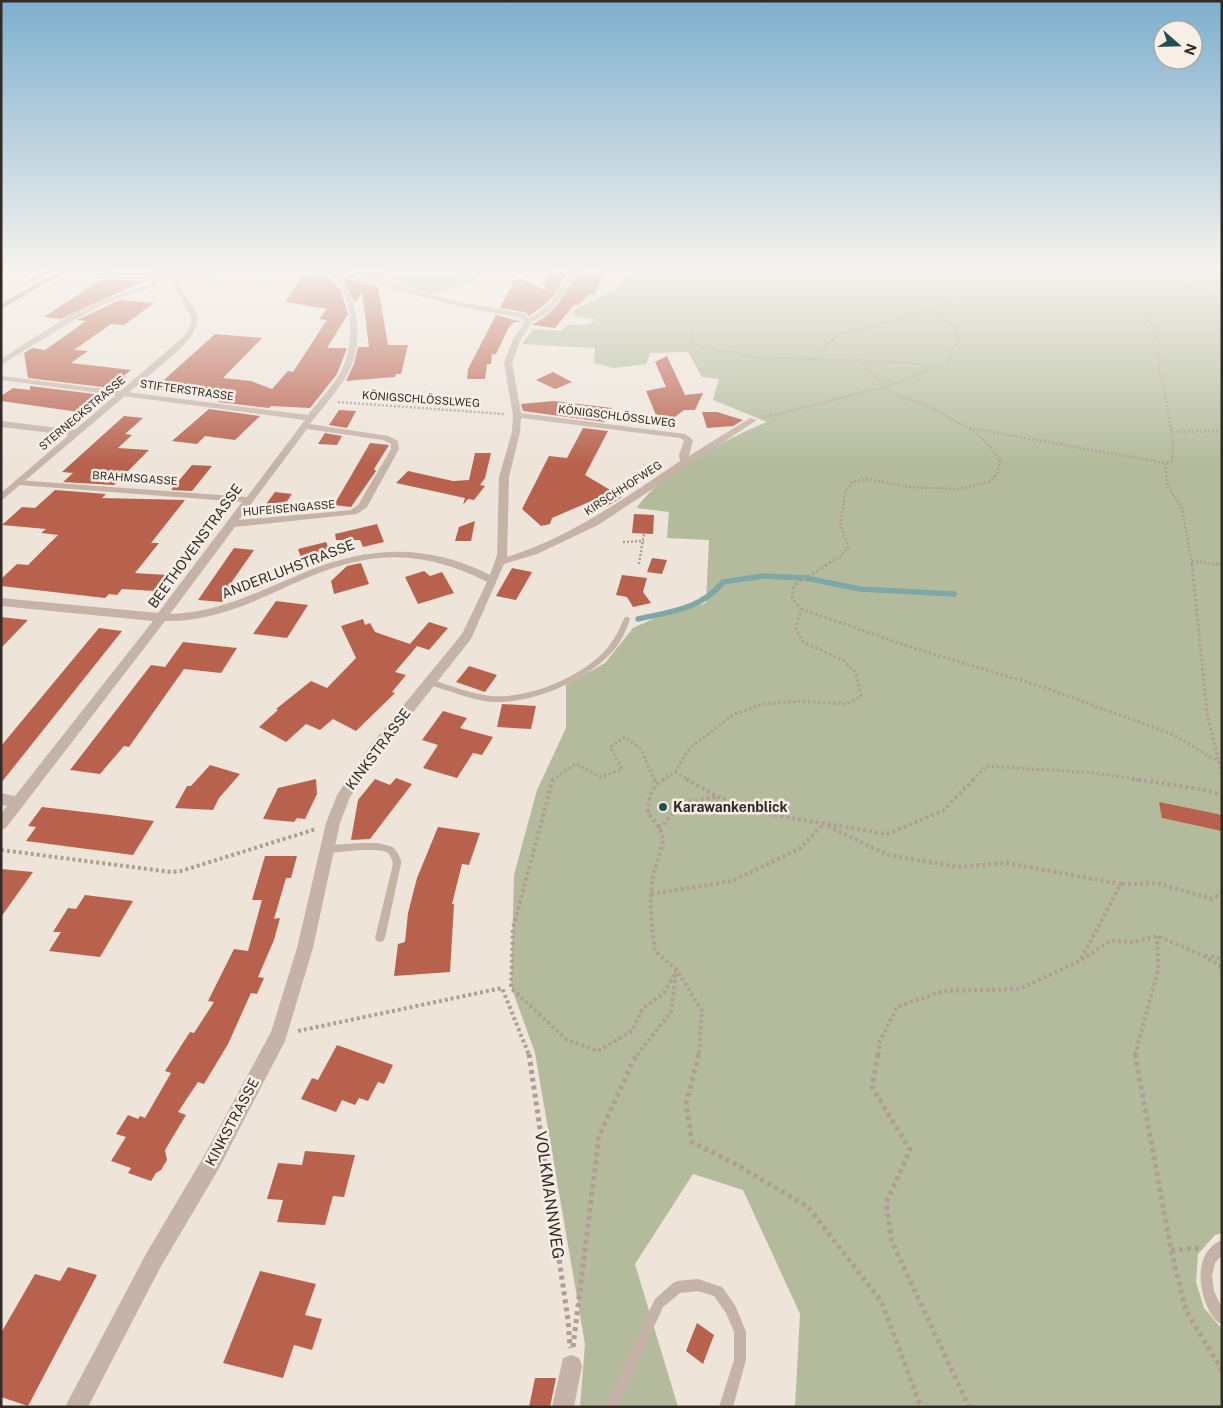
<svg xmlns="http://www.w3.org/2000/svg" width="1223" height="1408" font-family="'Public Sans',sans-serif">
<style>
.green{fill:#b3bb9c}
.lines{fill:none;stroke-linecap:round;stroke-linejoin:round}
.stream{stroke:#7da8a7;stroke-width:5.5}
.building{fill:#b8624e}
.path-far4{stroke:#b09e92;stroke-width:2;stroke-dasharray:1 1;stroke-linecap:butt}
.path-far3{stroke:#b09e92;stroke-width:2.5;stroke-dasharray:2 2;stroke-linecap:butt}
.path-far2{stroke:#b09e92;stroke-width:3;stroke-dasharray:2.5 2.5;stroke-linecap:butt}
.path-far1{stroke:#b09e92;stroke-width:4;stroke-dasharray:3 3;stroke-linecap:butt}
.path{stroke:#b09e92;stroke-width:5;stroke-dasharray:4 4;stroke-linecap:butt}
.service{fill:#c5b3a8;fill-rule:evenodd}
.minor{fill:#c5b3a8;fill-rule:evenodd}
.tertiary{fill:#c5b3a8;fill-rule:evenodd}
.secondary{fill:#98837a;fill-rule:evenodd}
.poi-dot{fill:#224f4f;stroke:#f7eee6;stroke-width:2}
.labels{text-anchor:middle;stroke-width:5;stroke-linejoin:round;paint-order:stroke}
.far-street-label{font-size:11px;fill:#322a27;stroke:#f7eee6}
.street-label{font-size:14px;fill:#322a27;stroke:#f7eee6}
.poi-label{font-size:14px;font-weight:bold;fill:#322a27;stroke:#f7eee6;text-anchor:start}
.near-street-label{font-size:16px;fill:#322a27;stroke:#f7eee6}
</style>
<rect width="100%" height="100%" fill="#eee4da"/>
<path class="green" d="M467 268H503L480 276 475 281 431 294 384 281 405 275 443 277Z
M630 268H1222V1233L1215 1235 1198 1254 1196 1282 1204 1308 1222 1329V1407H795L800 1314 743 1190 693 1174 635 1264 678 1407H580L585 1344 535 1053 511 986 514 875 537 790 566 728V685L605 663 633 628 655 618 706 603 709 540 667 538 669 512 637 508C655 477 732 435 767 422L713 400 719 379 702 377 688 352 650 353 646 364 614 368 594 363 595 348 522 344 533 329 561 331 567 325 591 324 594 319 575 316 573 311 619 287Z"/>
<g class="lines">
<path class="stream" d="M806 578 860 589 954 594
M638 619C669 612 702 609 723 582L763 576 804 578"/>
</g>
<path class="building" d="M120 268H125L160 269 151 276 109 274Z
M336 268H394L378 279Z
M548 268H571L554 295 542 307 529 316 525 312 500 308 514 281 520 278 545 290V277Z
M581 268H605L595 295 589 294 579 305 575 304 555 328 532 325 548 315 560 301Z
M327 274 341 291 348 314 327 348H347L337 374 310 408 271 406 269 408 218 402 224 397 154 389 215 334 262 338 223 378 251 381 272 389 288 371 293 372 327 320 319 319 327 309 285 302 303 275Z
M342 277 378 287 388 345H408L401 374H396L395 377 346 381 354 364 358 347H369L362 291 355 303Z
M101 280 144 281 60 319 44 317Z
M120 300 154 303 124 325 111 324 74 350 88 351 71 363 131 370 123 376 126 377 111 388 28 378 24 353 32 348 45 350 86 321 77 320Z
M496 315 522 322H514L508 329 496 354H492L491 364H487L485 379H467L468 369Z
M667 356 685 395 703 393 695 410H684L667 423 658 420 646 391 666 387 655 362Z
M553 372 572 382 555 389 536 380Z
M30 386 102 395 79 412 1 401V396L13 388 30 390Z
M553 401 612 408 604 422 523 411 521 404Z
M209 409 260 416 235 440 205 436 197 444 172 441Z
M339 410 356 411 347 428 329 425Z
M702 412H717L743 420 733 426 707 428Z
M124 416 143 418 125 434 132 435 118 448 149 450 114 485 63 482 73 473 62 472Z
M583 428 608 431 585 475 622 497 607 506 596 499 552 518 550 524 541 526 522 509 549 456 567 458Z
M325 433 342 436 337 445 318 444Z
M370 443 389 445 374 469 376 471 351 507 334 505Z
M475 453H491L485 478 480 485 485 486 474 500 468 499 463 505 465 498 396 483 408 471 453 481 469 480Z
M192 465 212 466 192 491 171 490Z
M55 490 106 494 102 498 185 500 151 543H159L135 573 167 575 155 591 122 589 117 595 109 594 105 598 1 586V579L17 564 28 565 58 535 41 533 46 529 2 525 22 507 35 508Z
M275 492 292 494 281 510 263 508Z
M634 514 654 515 653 534 632 533Z
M475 521 471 541H455L459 527Z
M377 524 384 542 363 547 360 540H336L335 534Z
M326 542 332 556 303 564 298 549Z
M234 548 254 550 231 583 234 584 222 602 198 600Z
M652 558 667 560 662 574 647 572Z
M361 563 369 584 334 594 331 581 347 566Z
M512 568 532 572 516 600 496 596Z
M424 571 430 576 442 572 454 593 418 604 405 577Z
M622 575 647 578 643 592 651 603 633 607 627 597 616 595Z
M276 601 308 605 287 638 253 634Z
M1 617 28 620 1 648Z
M363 619 365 625 370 623 375 632 410 644 429 622 448 628 429 650 417 646 395 672 406 675 392 692 395 693 356 731 333 719 320 730 306 724 286 742 259 727 278 710 276 709 311 681 327 688 356 658 341 626Z
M99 628 122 631 1 783V746Z
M183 642 237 648 221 673 184 669 129 747 124 746 100 774 70 770 151 665 165 667Z
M469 666 497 675 485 692 456 682Z
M502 704 536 706 531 729 497 727Z
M443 711 467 718 460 728 493 737 482 755 473 753 457 778 423 768 438 745 422 740Z
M210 765 240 774 219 798 213 810 175 808 187 786H191Z
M396 778 412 784 370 839 351 840 358 800 375 779 390 785Z
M316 779 317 794 305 819 297 818 294 822 263 819 278 788Z
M1159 802 1222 815V831L1162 818Z
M42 807 110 815 154 821 133 855 26 841 36 827 28 826Z
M438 827 480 833 469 865 462 864 452 904H454L450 972 394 976 398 944 405 942 408 913 417 878Z
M265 856H297L291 878H286L274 919 280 918 274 940 258 977 264 978 257 994 251 993 228 1044 204 1084 198 1082 178 1112 186 1115 165 1150 167 1160 161 1170 156 1173 151 1181 128 1173 131 1168 111 1161 126 1137 116 1134 128 1115 138 1119 140 1116 145 1118 171 1073 165 1071 190 1032 194 1033 214 1002 208 1001 234 949 248 951 262 900H252Z
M1 869 33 872 1 917Z
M85 895 133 901 100 957 49 951 61 932H53L68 908 76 909Z
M337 1045 393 1065 384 1084 378 1082 368 1101 359 1098 355 1105 342 1100 336 1112 301 1099 312 1078 318 1080Z
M305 1151 355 1155 344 1197 333 1196 325 1225 277 1222 283 1200 267 1199 278 1163 302 1165Z
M68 1267 97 1275 28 1406 1 1397V1333L35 1274 60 1281Z
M260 1271 316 1284 305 1315 322 1319 312 1350 294 1345 283 1378 223 1363Z
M697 1323 714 1335 703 1364 686 1351Z
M535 1378H556L550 1407H529Z"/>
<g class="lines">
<path class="path-far4" d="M668 268 667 270 685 286C684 305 694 329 691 344L754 357 902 362 927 366V370L923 373 884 387 840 398
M762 268H770
M1130 268 1143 277 1149 290 1146 307 1149 320 1158 336 1152 345 1160 358 1159 371 1166 398
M1135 269 1222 298
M685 286 709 272 736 268
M818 359 828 343 840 334 926 312 964 297 970 281 962 268
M861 361 884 387 904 398
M927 366 948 365 952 349 959 342C956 324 945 318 929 311"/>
<path class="path-far3" d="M900 397 928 406 969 428 1165 463
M1166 397 1173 444 1172 461 1165 463 1168 487 1182 508 1192 565
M338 402 504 414
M763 418 845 397
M1172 432 1222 431
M623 542 644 541
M1192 561 1222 565
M639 564 644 533
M826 565 841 556 848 547 840 524 845 493 852 482 867 479 909 487 959 489 989 482 997 474 1000 461 990 446 969 428"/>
<path class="path-far2" d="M1192 564 1207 713 1222 775
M1216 564 1222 565
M801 609 907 646 1046 688 1174 735 1219 762
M675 772 689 780
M552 780 576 764 601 777 622 769 610 747 625 737 641 749 654 780
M662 780 675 772 689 749 734 714 762 704 797 701 847 704 861 696 856 673 843 660 803 642 796 629 801 609 792 598 794 585 828 564
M973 780 986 766 1095 773 1141 780"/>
<path class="path-far1" d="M553 779 513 928 511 988 567 1040 598 1051 632 1031 643 1008 664 993 676 971
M654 779 656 784
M664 779C651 787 648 798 648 813 654 820 662 830 663 840 664 844 653 872 652 881 649 904 652 928 655 951L677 970 702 1011 699 1055
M686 779 718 797 772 815 887 834 943 811 974 779
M1132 779 1201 789 1222 795
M828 826 888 855 958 867 1006 863 1121 884 1081 959
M658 827 662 826 681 803 718 797
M1 850 171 872 181 871 316 829
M1122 884 1157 883 1212 899 1222 893
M651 894 732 881 801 848 823 824
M1205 955 1222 959
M298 1031 502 988 529 1055
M637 1055 671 1012 676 973
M878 1055 880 1041 897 1007 943 991 1019 989 1080 961 1110 941 1134 942 1157 936 1202 955 1222 967
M1135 1055 1158 970 1157 936"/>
<path class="path" d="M529 1054 568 1320 570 1348
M699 1054 686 1104 692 1142 732 1162 808 1207 881 1301 921 1407
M878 1054 872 1087 910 1150 886 1203 892 1242 969 1407
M1135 1054 1171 1250 1186 1311 1222 1370
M1171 1250 1199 1248
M573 1347 599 1136 633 1061 638 1054"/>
<path class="service" d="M60 271 100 276 158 278 160 279 158 280 100 278 61 273Z
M625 617H629L630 619C626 631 621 643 612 652 586 681 532 704 493 702 470 700 448 690 426 684L425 682 429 679C450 685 470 694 492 696 529 699 585 676 608 647 617 636 619 629 625 617Z
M361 843H378L393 847 397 852 401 860V864L385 938 383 941 380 942 377 941 375 938 393 864C392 860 391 856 388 853 379 847 341 852 329 853L326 852 325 849 326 846 329 845Z
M1222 1240V1255L1215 1263 1212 1276 1214 1291 1222 1308V1324C1214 1321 1210 1313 1207 1306 1198 1285 1195 1251 1222 1240Z
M698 1279 722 1287 735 1305 746 1332V1360L733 1407H719L734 1360V1332L726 1313 714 1296 698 1291 680 1293 663 1307 618 1407H604L655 1299 673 1283 677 1281Z"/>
<path class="minor" d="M26 268H42L50 270 47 272Z
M301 268H330L458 302 525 314 529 318C551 308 562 287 573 268H579L559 300 547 314 532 322 521 339 512 363 521 413 685 434 693 440 689 456 750 418 757 420 598 525 537 554 504 564 471 639 380 754 350 797 340 823 313 948 285 1041 218 1170 160 1268 88 1407H65L146 1254 204 1156 271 1032 297 948 326 823 337 795 370 746 462 634 487 582C449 562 407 552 365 560 294 572 243 622 165 621L6 828 1 830V813L7 806 1 805V793L15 796 153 621 1 606V598L158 613 242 502 19 485 14 482 16 480 247 497 305 420 1 380V376L308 415C318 402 330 389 339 375 353 353 354 313 343 290 339 283 333 277 328 272L175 277 160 280 155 286 106 303 74 320 1 365V359L68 316 102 301 151 284 156 278 175 273ZM337 274 457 306 520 318 525 322 513 339 504 363 513 415 512 432 499 477 497 555 490 575C426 543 368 546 303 573 260 591 218 613 170 614L235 527 357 514 367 507 399 449 398 441 388 436 310 424C322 408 337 392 347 375 364 345 360 299 337 274ZM521 418 680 438 684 441 679 455 680 461C625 498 571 537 507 557L509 477 520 432ZM307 429 383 440 391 444V449L358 505 351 510 342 511 239 520Z
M1 421 76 430 80 433 76 436 1 427Z
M571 1355 579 1358 582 1366 574 1407H552L563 1358Z"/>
<path class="tertiary" d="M173 268H179C177 311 222 307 179 350L1 501V493L173 346C182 338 192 331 191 317L174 285Z"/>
<path class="secondary" d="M46 268H53L33 281H29V279Z
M65 268H72L1 309V304Z"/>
</g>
<linearGradient id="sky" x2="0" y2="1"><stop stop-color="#7dafce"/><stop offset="0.58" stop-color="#f7f3ee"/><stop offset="1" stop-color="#f7f3ee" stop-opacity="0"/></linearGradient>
<rect width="1223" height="465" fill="url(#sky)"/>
<circle class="poi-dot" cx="663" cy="807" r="5"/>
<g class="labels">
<g class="far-street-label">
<text transform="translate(187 390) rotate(8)" y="4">STIFTERSTRASSE</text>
<text transform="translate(421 399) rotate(4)" y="4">KÖNIGSCHLÖSSLWEG</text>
<text transform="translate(82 413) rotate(-40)" y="4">STERNECKSTRASSE</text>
<text transform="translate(617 416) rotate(7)" y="4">KÖNIGSCHLÖSSLWEG</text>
<text transform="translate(135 478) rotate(4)" y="4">BRAHMSGASSE</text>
<text transform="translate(623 488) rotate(-33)" y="4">KIRSCHHOFWEG</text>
<text transform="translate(289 508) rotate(-5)" y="4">HUFEISENGASSE</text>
</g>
<g class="street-label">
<text transform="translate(195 546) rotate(-54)" y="5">BEETHOVENSTRASSE</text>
<text transform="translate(288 569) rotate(-21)" y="5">ANDERLUHSTRASSE</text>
<text transform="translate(378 749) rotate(-53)" y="5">KINKSTRASSE</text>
<text transform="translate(232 1122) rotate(-62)" y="5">KINKSTRASSE</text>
</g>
<g class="poi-label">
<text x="673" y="812">Karawankenblick</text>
</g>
<g class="near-street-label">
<text transform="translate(550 1195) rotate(82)" y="6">VOLKMANNWEG</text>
</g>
</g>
<rect width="1223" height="1408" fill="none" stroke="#322a27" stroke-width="5"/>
<g transform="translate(1178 45) rotate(110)"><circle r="24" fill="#f7eee6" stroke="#a8a09a"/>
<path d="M0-4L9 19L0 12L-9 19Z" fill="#224f4f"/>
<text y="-8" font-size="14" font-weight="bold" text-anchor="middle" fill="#322a27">N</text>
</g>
</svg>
